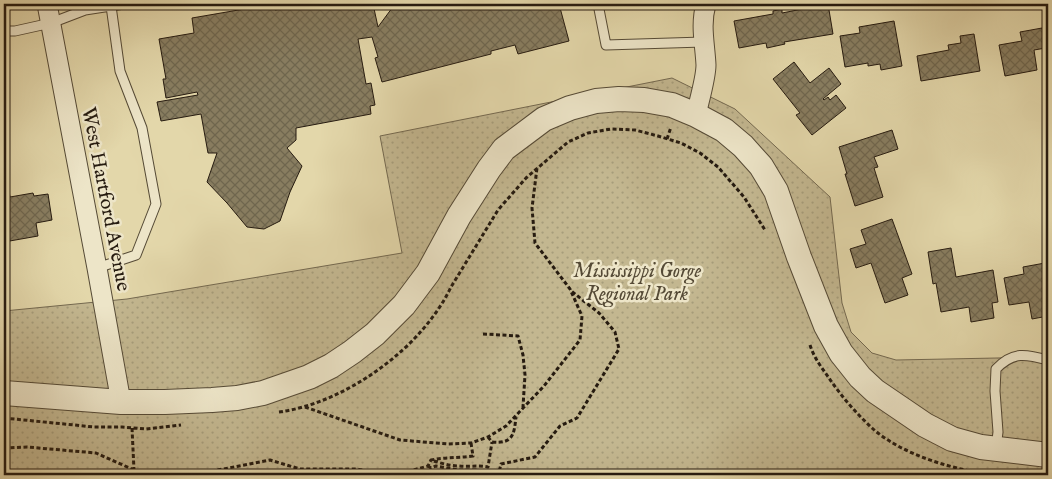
<svg xmlns="http://www.w3.org/2000/svg" width="1052" height="479" font-family="'IM FELL English',serif">
<style>
.park{fill:url(#park-dots);stroke:#746950}
.building{fill:url(#building-cross-hatch);stroke:#261b10}
.lines{fill:none;stroke-linecap:round;stroke-linejoin:round}
.service-casing{stroke:#554a36;stroke-width:11}
.minor-casing{stroke:#554a36;stroke-width:21}
.tertiary-casing{stroke:#554a36;stroke-width:26}
.path{stroke:#261b10;stroke-width:3;stroke-dasharray:4 2.5;stroke-linecap:butt}
.service{stroke:#ede5c8;stroke-width:9}
.minor{stroke:#ede5c8;stroke-width:19}
.tertiary{stroke:#ede5c8;stroke-width:24}
.labels{text-anchor:middle;stroke-width:5;stroke-linejoin:round;paint-order:stroke}
.street-label{font-size:20px;fill:#261b10;stroke:#ede5c8}
.park-label{font-size:20px;font-style:italic;fill:#554a36;stroke:#ede5c8}
</style>
<defs>
<pattern id="park-dots" width="8" height="8" patternUnits="userSpaceOnUse" patternTransform="scale(1.25)"><rect width="8" height="8" fill="#c3b790"/><path d="M2 2h.1M6 6h.1" fill="none" stroke="#a79d7b" stroke-width="1.8" stroke-linecap="round"/></pattern>
<pattern id="building-cross-hatch" width="8" height="8" patternUnits="userSpaceOnUse" patternTransform="scale(1.25)"><rect width="8" height="8" fill="#887d60"/><path d="M0 0l8 8M0 8l8-8" fill="none" stroke="#6f664e"/></pattern>
</defs>
<rect width="100%" height="100%" fill="#e3d7aa"/>
<filter id="stains"><feTurbulence type="fractalNoise" baseFrequency=".004" numOctaves="4"/><feColorMatrix values="0 0 0 0 .2 0 0 0 0 .09 0 0 0 0 .02 0 0 0 .5 -.17"/></filter>
<radialGradient id="worn" r=".72"><stop offset=".6" stop-color="#630" stop-opacity="0"/><stop offset="1" stop-color="#630" stop-opacity=".3"/></radialGradient>
<path class="park" d="M672 78 735 109 830 197 842 303 851 332 872 353 896 360 1048 357V475H4V311L127 299 402 253 380 136Z"/>
<path class="building" d="M249 4H273L275 10 311 4H373L378 27 395 4H559L569 41 518 54 515 45 491 51V54L382 82 375 58 378 57 372 37 358 39 366 84 371 83 375 105 370 106 371 114 296 128V140L287 148 302 166 290 192 280 221 264 229 247 227 227 203 207 182 217 153H208L201 114 161 121 157 102 198 95 197 92 166 98 163 79H166L159 39 194 33 192 18 250 8Z
M828 4 833 34 784 42 785 44 767 48 766 43 739 48 734 21 773 14V11L782 9V13Z
M894 21 902 66 881 70 880 64 868 66V63L845 67 840 36 860 33 859 27Z
M1042 28 1046 48 1034 50 1037 70 1005 76 999 45 1022 41 1020 32Z
M974 34 980 71 921 81 917 56 949 50 948 45 961 43 960 36Z
M794 62 810 83 829 68 841 84 823 99 824 100 828 97 830 100 836 95 846 108 812 135 796 115 800 113 773 79Z
M892 130 898 149 874 157 878 167 874 168 883 197 855 206 845 174H847L839 147Z
M7 180 10 197 33 193 34 196 48 194 52 220 36 223 38 236 4 242V181Z
M892 219 912 274 902 278 908 295 885 303 871 263 856 268 850 249 866 244 861 230Z
M951 248 956 277 993 270 998 302 992 303 994 318 971 322 969 307 941 312 936 283 933 284 928 252Z
M1045 263 1048 283V316L1032 319 1029 302 1009 305 1004 278 1024 274 1023 267Z"/>
<g class="lines">
<g class="service-casing">
<path id="service" d="M598 4 606 45 703 42
M4 31H15L51 23 85 10 124 4
M97 268 136 255 156 204 142 128 120 71 111 6
M996 448 998 432 995 391 996 369C1013 351 1026 354 1048 360"/>
</g>
<g class="minor-casing">
<path id="minor" d="M47 4 97 268 121 402
M696 115C699 101 706 78 706 65 705 44 700 25 706 4"/>
</g>
<g class="tertiary-casing">
<path id="tertiary" d="M4 393 121 402H165L212 400 237 398 263 393 309 377 331 366 352 352 375 334 404 305 428 273 459 216 489 169 504 149 544 119 570 108 596 101 619 99 644 100 672 105 696 115 724 130 743 146 761 166 776 191 799 257 826 326 841 353 860 377 875 391 925 425 952 439 981 447 1048 455"/>
</g>
<path class="path" d="M667 139 671 127
M483 334 518 336 523 355 525 375 523 407
M810 345C814 358 822 368 829 378 841 396 856 413 872 428 902 455 952 469 992 475
M305 407 400 440 448 444 471 443 488 437 506 426 544 386 580 340 582 316 570 289 535 243 532 208 537 168
M279 412C346 403 422 348 451 287L498 210 526 178 568 142 588 133 611 129 635 130 658 136 681 143 700 153 718 167 744 197 765 230
M4 418 94 427H122L146 429 181 425
M132 428 134 470
M488 437 492 442C513 444 514 435 516 417
M471 443 473 456C459 458 445 457 431 460 440 463 450 466 459 466 469 467 479 465 488 467L492 442
M4 448 27 447 96 453 134 470 154 475
M428 466 431 468 436 466 458 470H476L481 475
M192 475 270 460 300 469H356L391 475
M395 475 428 466 431 460
M495 475 499 472 501 464 535 457 560 426 577 418 619 349 615 332 599 313 570 290"/>
<use href="#service" class="service"/>
<use href="#minor" class="minor"/>
<use href="#tertiary" class="tertiary"/>
</g>
<g class="labels">
<g class="street-label">
<text transform="translate(107 199) rotate(79)" y="7">West Hartford Avenue</text>
</g>
<g class="park-label">
<text x="637" y="277">Mississippi Gorge<tspan x="637" dy="23">Regional Park</tspan></text>
</g>
</g>
<rect width="1052" height="479" fill="none" stroke="#e3d7aa" stroke-width="20"/>
<rect x="5" y="5" width="1042" height="469" fill="none" stroke="#261b10" stroke-width="2.5"/>
<rect x="10" y="10" width="1032" height="459" fill="none" stroke="#261b10"/>
<rect width="100%" height="100%" filter="url(#stains)"/>
<rect width="100%" height="100%" fill="url(#worn)"/>
</svg>
